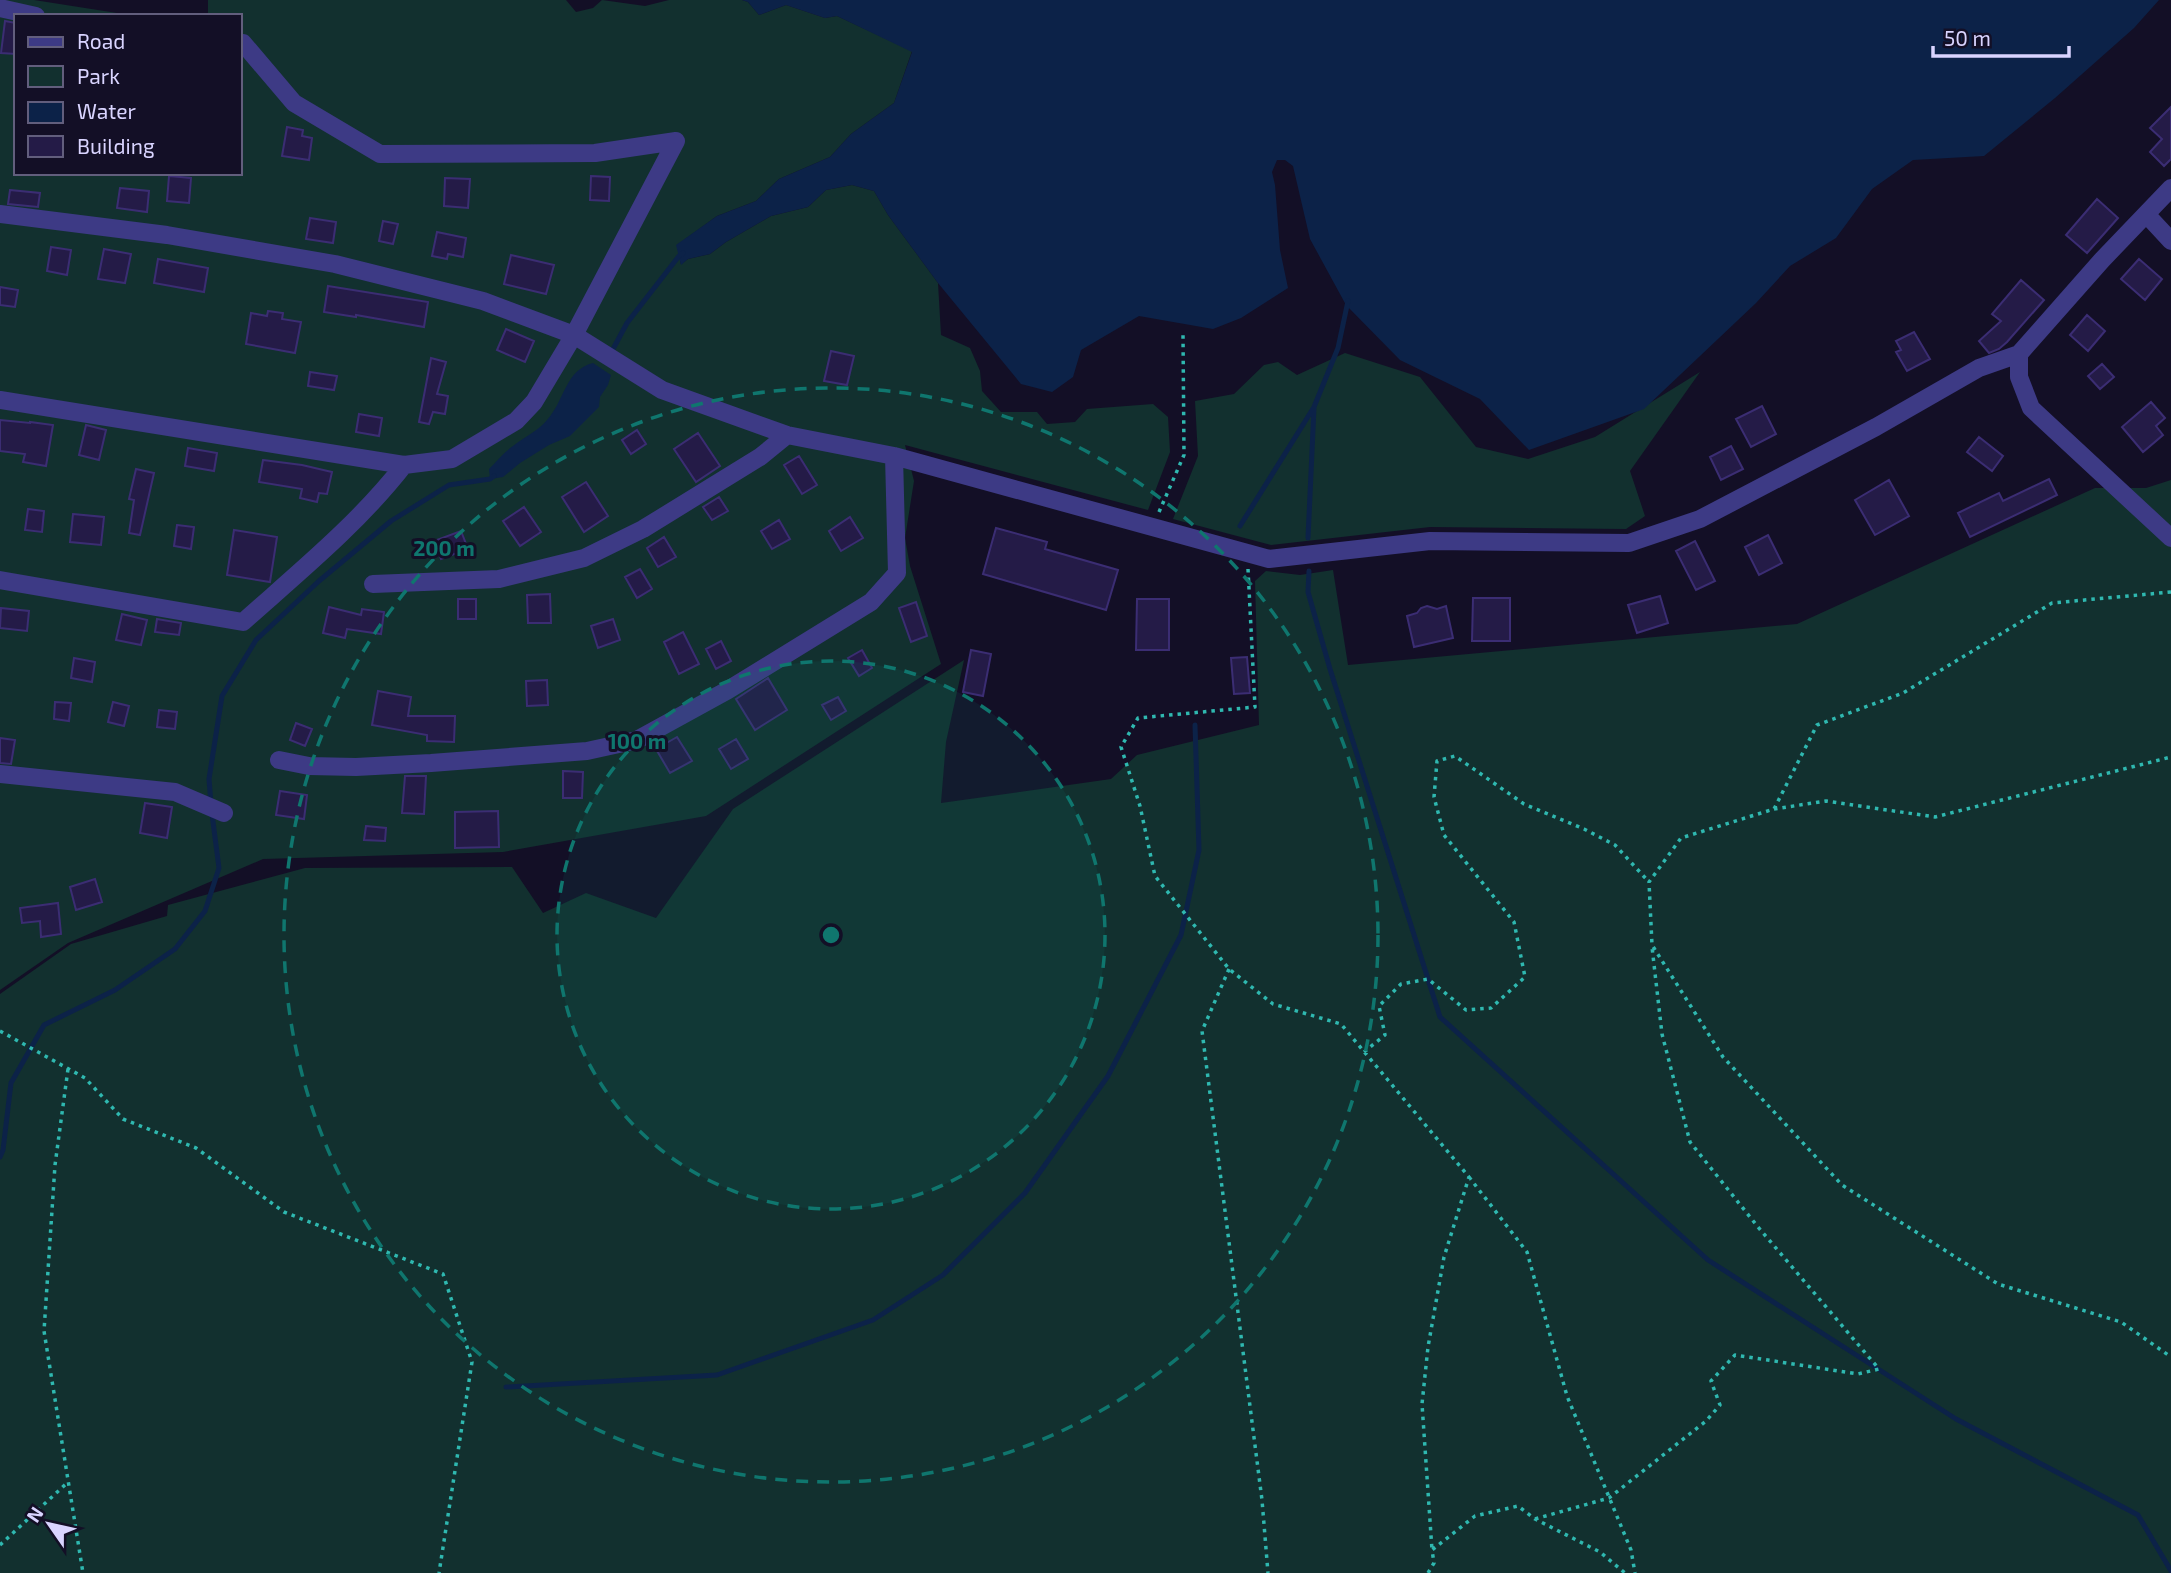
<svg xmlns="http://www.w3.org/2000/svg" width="2171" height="1573" font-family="'Exo 2',sans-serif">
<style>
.green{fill:#12302f}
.water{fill:#0c2248}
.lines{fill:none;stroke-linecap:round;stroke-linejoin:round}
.stream{stroke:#0c2248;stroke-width:5}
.building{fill:#241b47;stroke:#3b2d73;stroke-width:2}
.path{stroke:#2fb8b0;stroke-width:3.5;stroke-dasharray:3.5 5;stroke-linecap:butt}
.minor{stroke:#3d3a85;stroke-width:18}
.ring{fill:none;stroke:#0f766e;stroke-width:3.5;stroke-dasharray:12 9}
.centre{fill:#0f766e;stroke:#130f26;stroke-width:3.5}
.ring-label{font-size:21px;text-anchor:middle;font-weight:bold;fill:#0f766e;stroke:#130f26;stroke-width:6;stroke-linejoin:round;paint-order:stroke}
</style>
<rect width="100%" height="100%" fill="#130f26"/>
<path class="green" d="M0 0H34L136 16H16V173H240V16H208V0H566L576 12 593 8 602 0 645 6 669 0H742L748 2 759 15 786 5 825 18 837 16 912 51 894 103 851 134 830 157 779 179 756 201 717 216 677 245 681 264 688 259 710 254 726 242 771 216 808 207 826 190 852 185 874 191 888 215 938 283 941 335 970 348 980 371 982 391 1001 412H1037L1047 424 1075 422 1087 409 1153 404 1168 417 1170 452 1148 510 905 445 914 481 905 538 910 566 941 664 706 816 503 852 263 859 68 943 0 990Z
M1345 353 1420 377 1476 447 1528 459 1595 437 1700 372 1630 471 1645 516 1626 529 1430 527 1271 545 1173 519 1198 456 1195 401 1234 394 1264 365 1278 362 1297 375Z
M2171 480V1573H0V994L71 944 167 916 168 905 305 868 512 867 543 913 586 893 656 918 733 809 964 660 946 742 941 803 1111 779 1137 755 1259 725 1255 581 1266 571 1300 575 1333 570 1348 665 1797 624 2095 488H2146Z"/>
<path class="water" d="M742 0H2159L2134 28 2055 98 1984 156 1913 160 1872 189 1836 238 1790 266 1756 303 1644 409 1529 450 1480 399 1400 360 1346 305 1310 239 1293 166 1285 160H1277L1272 172 1275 185 1280 250 1288 288 1241 318 1213 329 1139 316 1081 350 1073 377 1052 392 1021 384 938 283 888 215 874 191 852 185 826 190 808 207 771 216 726 242 710 254 688 259 681 265 676 245 717 216 756 201 779 179 830 157 851 134 894 103 912 52 837 16 825 18 786 5 759 15 748 2Z
M593 363 611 375 608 385 600 397 599 407 570 436 549 445 520 463 503 477 490 479 489 469C497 461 504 452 513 446 524 437 538 431 547 420 565 400 565 370 593 363Z"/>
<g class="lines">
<path class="stream" d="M613 349 627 323 679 256 683 253
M1240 526 1314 407 1338 348 1348 301
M1308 538 1314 408
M1309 571 1308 592 1330 669 1440 1017 1708 1260 1956 1419 2138 1515 2171 1571
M211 804 209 779 222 696 256 640 319 581 391 521 449 485 490 479 494 476
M0 1157 3 1150 11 1083 44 1025 115 990 175 949 205 911 219 868 212 814
M506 1387 717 1375 873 1320 943 1275 1025 1193 1108 1076 1181 935 1199 850 1195 725"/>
</g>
<path class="building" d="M5 21 16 23V54L1 53Z
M2171 107V159L2164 166 2150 152 2162 139 2150 128Z
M287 127 303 130 302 136 312 138 309 160 282 156Z
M169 176 191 178 189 203 167 201Z
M591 176 610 177 609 201 590 200Z
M445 178 470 179 468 208 444 206Z
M120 188 149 191 147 212 117 208Z
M10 190 40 193 38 207 8 204Z
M2097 199 2118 218 2087 253 2066 235Z
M310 218 336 222 333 243 306 239Z
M383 221 398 224 393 244 379 241Z
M437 232 466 238 463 257 448 254 447 259 432 256Z
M51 247 71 250 67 275 47 271Z
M104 249 131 254 125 283 98 279Z
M511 255 554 265 546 294 504 284Z
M158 259 208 268 204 292 154 283Z
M2139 259 2162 279 2145 300 2121 279Z
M2021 280 2044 300 2007 342 1999 349 1989 353 1979 341 2001 321 1992 314Z
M328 286 428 302 424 327 356 315V317L324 312Z
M0 287 18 290 15 307 0 305Z
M268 311 283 313 282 319 301 322 295 353 246 344 251 313 267 316Z
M2087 315 2105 331 2088 351 2070 335Z
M506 329 534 341 525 362 497 350Z
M1914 332 1930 359 1907 371 1896 352 1901 350 1896 341Z
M831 351 854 356 847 385 824 381Z
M431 358 446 362 437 394 448 396 445 414 433 412 429 424 419 422Z
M2102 364 2114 377 2100 389 2088 376Z
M310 372 337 376 334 390 308 386Z
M2151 402 2165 418 2156 426 2163 435 2143 452 2122 427Z
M1762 406 1776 434 1751 447 1736 419Z
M359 414 382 418 379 436 356 432Z
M0 420 30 423V422L53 425 46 466 23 462 25 454 0 451Z
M86 425 106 430 99 460 79 455Z
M637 430 646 444 631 454 622 440Z
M698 433 720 466 696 482 674 449Z
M1979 437 2003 456 1992 471 1967 452Z
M1731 446 1743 469 1721 480 1710 457Z
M188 448 217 453 214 471 185 466Z
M799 456 817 485 802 494 784 465Z
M263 460 302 465 332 472 327 494 319 493 317 502 300 498 302 489 259 482Z
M136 469 154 473 140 535 129 533 134 500 129 499Z
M2049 479 2057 495 1970 537 1958 513 1999 493 2003 501Z
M1889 480 1909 516 1875 535 1855 500Z
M586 482 608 516 584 532 562 497Z
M719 497 728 511 712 520 703 507Z
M524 507 541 532 520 546 503 521Z
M28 509 44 511 42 532 25 530Z
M73 514 104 517 101 545 70 542Z
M850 517 863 538 841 551 829 531Z
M779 520 790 539 772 549 761 531Z
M177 525 194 527 191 549 174 546Z
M996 528 1047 542 1045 549 1118 570 1106 610 983 574Z
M234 530 277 537 270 582 227 575Z
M461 531 468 549 441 559 434 541Z
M1768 535 1782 563 1759 575 1745 547Z
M664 537 676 557 658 567 647 548Z
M1695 541 1715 581 1696 590 1676 551Z
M640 569 652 589 637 598 625 577Z
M550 594 551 623H528L527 595Z
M1660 596 1668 623 1637 633 1628 605Z
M1473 598H1510V641H1472Z
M458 599H476V619H458Z
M1137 599H1169V650H1136Z
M916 602 927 636 911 642 899 608Z
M1427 606 1437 609 1446 606 1453 638 1414 647 1407 616 1417 613 1421 608Z
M329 607 361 615 362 609 384 612 381 634 347 629 345 638 323 633Z
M1 608 29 611 27 631 0 628Z
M122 614 147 620 141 645 116 640Z
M157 619 181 623 179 635 155 632Z
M613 619 620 640 598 648 591 626Z
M683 632 699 664 679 674 664 642Z
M721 641 731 661 716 669 706 649Z
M862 650 872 668 859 676 848 658Z
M971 650 991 654 983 696 963 692Z
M1247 657 1250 693 1234 694 1231 658Z
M74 658 95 662 92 682 71 678Z
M768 678 787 710 755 730 736 699Z
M547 680 548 705 527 706 526 681Z
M378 691 411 697 408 716H455L454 742 427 741V735L372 725Z
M838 697 846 711 831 720 822 705Z
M55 702 71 703 69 721 54 719Z
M113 702 129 706 124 726 108 722Z
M159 710 177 712 175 729 157 727Z
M296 723 312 729 305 746 290 740Z
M677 737 692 761 670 773 656 749Z
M0 738 15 740 11 764 0 763Z
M736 739 748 759 731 769 719 749Z
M563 771 583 772 582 798H563Z
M405 776H426L424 814 402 813Z
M280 791 307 795 304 819 276 815Z
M145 803 172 807 167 838 140 833Z
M498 811 499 847 455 848V812Z
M366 826 386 828 385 841 364 840Z
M95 879 102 902 76 910 70 887Z
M58 903 61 934 41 937 40 921 22 923 20 908Z"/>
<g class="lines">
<path class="path" d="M1159 512 1184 455 1183 335
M1248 569 1255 707 1138 718 1121 747 1140 806 1155 876 1229 969 1273 1004 1341 1024 1469 1177 1444 1257 1428 1347 1422 1404 1432 1550
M2171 592 2052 603 1903 693 1817 725 1774 809 1681 838 1649 882 1652 945 1723 1057 1842 1185 1998 1284 2121 1322 2171 1357
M1774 809 1826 801 1935 817 2171 757
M1229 969 1202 1031 1262 1500 1268 1573
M0 1031 85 1078 123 1119 196 1148 284 1212 443 1274 472 1362 439 1573
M1364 1052 1385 1035 1379 1006 1401 984 1428 979 1466 1010 1491 1008 1525 977 1514 922 1444 835 1434 797 1437 761 1455 756 1524 804 1584 829 1615 845 1649 882
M68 1069 55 1165 44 1331 83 1573
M1469 1177 1527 1252 1567 1396 1631 1550 1635 1573
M1535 1519 1609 1498 1706 1421 1720 1405 1711 1381 1735 1355 1858 1374 1879 1369 1758 1227 1690 1142 1662 1034 1652 947
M0 1545 67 1483
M1428 1573 1434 1563 1432 1550 1475 1516 1518 1506 1535 1519 1600 1552 1625 1573"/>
<path class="minor" d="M0 8 36 16
M0 214 167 235 335 264 483 301 574 335 662 390 787 435 894 456 1269 559 1430 541 1629 543 1700 519 1876 427 1979 368 2019 354 2102 260 2171 188
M2146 214 2171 241
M2019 354V377L2031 408 2171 538
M0 400 404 465 452 459 516 421 534 402 574 335 676 141 595 153 380 154 294 103 243 43H240
M0 580 243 622C299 572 358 524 404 465
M373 584 499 579 584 558 643 529 760 457 787 435
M279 760 309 766 356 767 431 763 587 751 637 740 728 690 871 602 897 573 894 456
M0 774 175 792 224 813"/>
</g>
<circle cx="831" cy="935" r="274" fill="#0f766e" fill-opacity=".12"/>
<g class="ring">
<circle cx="831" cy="935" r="274"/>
<circle cx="831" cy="935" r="547"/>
</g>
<circle cx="831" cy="935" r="10" class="centre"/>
<g class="ring-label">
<text x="444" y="556">200 m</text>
<text x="637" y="749">100 m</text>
</g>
<rect x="14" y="14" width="228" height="161" fill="#130f26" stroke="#625e7d" stroke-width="2"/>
<rect x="28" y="37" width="35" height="10" fill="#3d3a85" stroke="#625e7d" stroke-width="2"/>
<text x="77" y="49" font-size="21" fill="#d9d4ff">Road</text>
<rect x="28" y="66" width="35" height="21" fill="#12302f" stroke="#625e7d" stroke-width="2"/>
<text x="77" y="84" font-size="21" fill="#d9d4ff">Park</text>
<rect x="28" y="102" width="35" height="21" fill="#0c2248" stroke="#625e7d" stroke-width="2"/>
<text x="77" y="119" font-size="21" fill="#d9d4ff">Water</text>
<rect x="28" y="136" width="35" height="21" fill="#241b47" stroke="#625e7d" stroke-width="2"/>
<text x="77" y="154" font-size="21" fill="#d9d4ff">Building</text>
<g transform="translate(49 1524) rotate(304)" stroke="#130f26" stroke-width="5" paint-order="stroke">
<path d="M0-5L12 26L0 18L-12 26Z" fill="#d9d4ff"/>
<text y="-10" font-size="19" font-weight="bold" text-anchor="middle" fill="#d9d4ff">N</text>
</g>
<path d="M1933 46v10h136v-10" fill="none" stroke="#d9d4ff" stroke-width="3.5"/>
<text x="1944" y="46" font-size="21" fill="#d9d4ff" stroke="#130f26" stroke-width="5" paint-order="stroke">50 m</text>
</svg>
